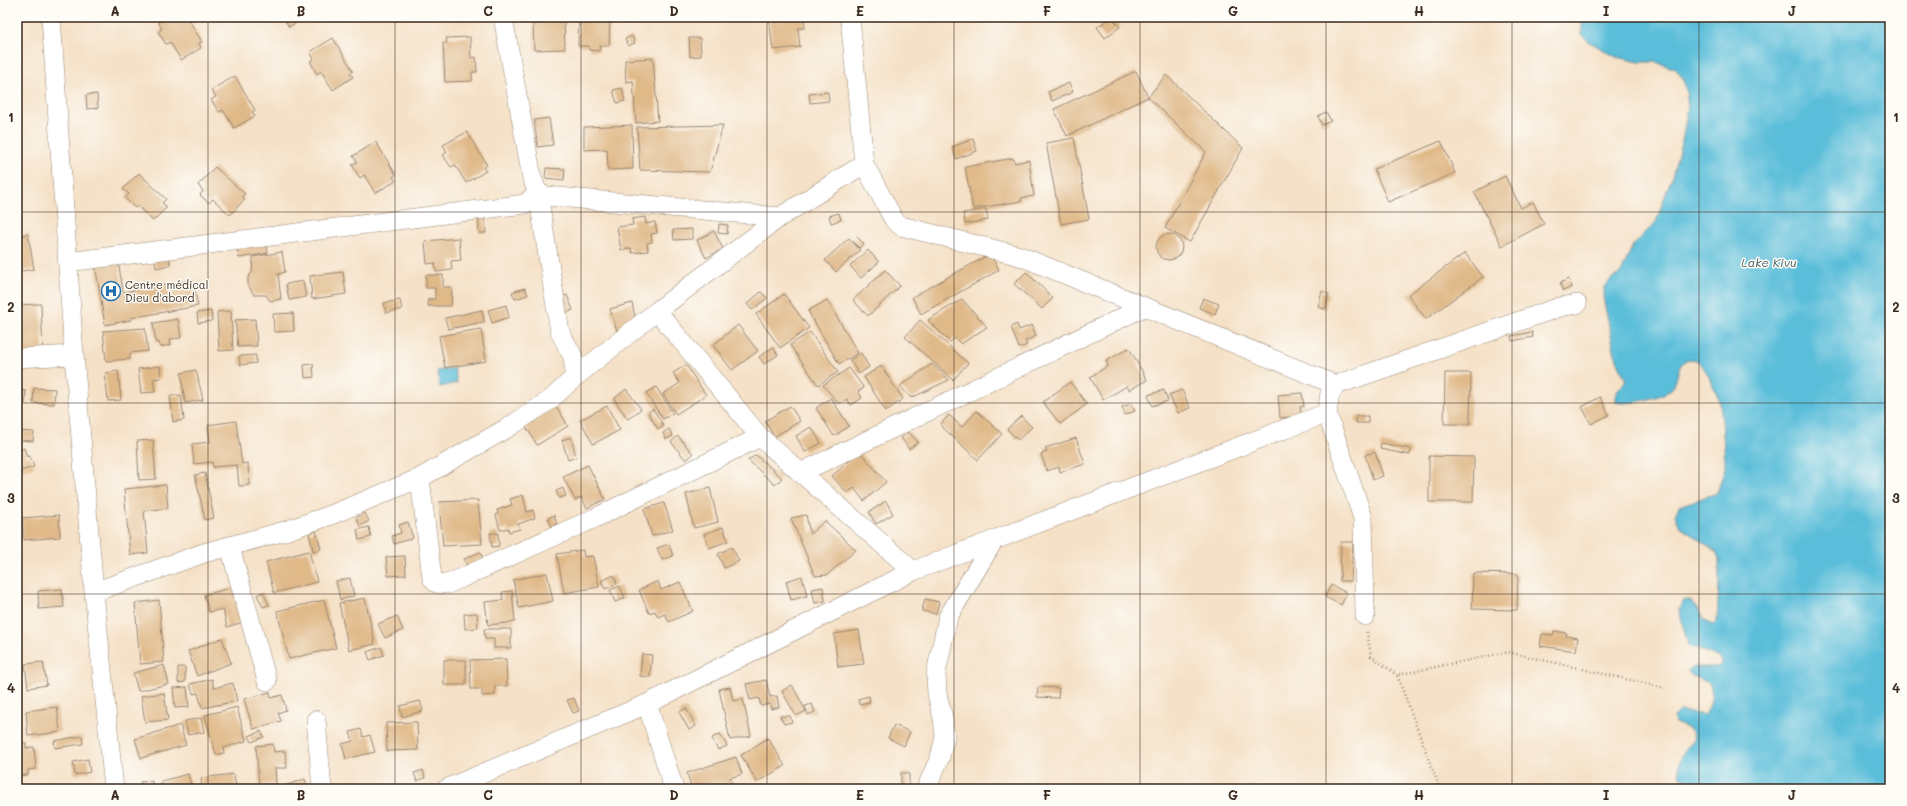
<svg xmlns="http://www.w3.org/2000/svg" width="1907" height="806" font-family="Mali,sans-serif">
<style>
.water{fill:#5abdd9;stroke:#4a747c}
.building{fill:#e0b989}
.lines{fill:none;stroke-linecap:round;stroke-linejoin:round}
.minor-casing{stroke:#988672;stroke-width:20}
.path{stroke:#988672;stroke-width:2.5;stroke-dasharray:1 3;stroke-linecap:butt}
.minor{stroke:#fff;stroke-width:19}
.grid{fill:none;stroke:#3b2a1e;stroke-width:1;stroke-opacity:0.55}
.labels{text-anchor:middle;stroke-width:3;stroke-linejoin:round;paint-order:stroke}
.poi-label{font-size:11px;fill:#3b2a1e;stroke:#fdfcf7;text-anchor:start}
.water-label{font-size:12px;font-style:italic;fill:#465d5f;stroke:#fdfcf7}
.neatline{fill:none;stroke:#3b2a1e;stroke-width:1.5}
.grid-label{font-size:13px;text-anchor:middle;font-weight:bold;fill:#3b2a1e}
</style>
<rect width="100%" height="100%" fill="#fdfcf7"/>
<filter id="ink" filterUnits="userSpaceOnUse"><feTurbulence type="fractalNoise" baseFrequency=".025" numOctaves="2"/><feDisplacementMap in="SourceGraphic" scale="8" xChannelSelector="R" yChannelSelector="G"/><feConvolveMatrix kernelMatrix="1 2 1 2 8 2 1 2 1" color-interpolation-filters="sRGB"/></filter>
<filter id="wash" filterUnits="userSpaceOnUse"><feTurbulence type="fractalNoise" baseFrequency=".012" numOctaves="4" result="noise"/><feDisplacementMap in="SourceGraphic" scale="16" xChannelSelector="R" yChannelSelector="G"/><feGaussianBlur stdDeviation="0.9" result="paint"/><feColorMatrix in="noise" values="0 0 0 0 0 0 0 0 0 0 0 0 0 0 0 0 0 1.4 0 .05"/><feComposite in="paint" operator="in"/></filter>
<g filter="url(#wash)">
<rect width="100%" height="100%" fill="#f5e1c7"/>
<path class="water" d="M1582 17H1890V789H1688L1689 784 1687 779 1680 776C1677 764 1682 750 1692 743 1698 730 1685 727 1675 723L1674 717 1680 711 1704 715C1711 708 1714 692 1709 683L1691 675 1688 671 1692 667H1716L1721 665V662L1719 658 1688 645 1679 610 1682 602 1686 600 1693 602 1704 620 1713 624 1717 621 1719 583V559L1716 551 1680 527 1675 515 1679 506 1717 493 1725 468V459C1723 440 1723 422 1720 404 1719 396 1704 364 1698 361 1695 359 1689 359 1686 360 1677 364 1678 380 1673 387 1667 397 1626 406 1616 402V393L1626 381 1615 354 1603 297 1605 287 1611 279 1621 273 1633 245 1656 222 1673 173 1683 136 1688 107 1686 91 1683 79 1676 69 1656 62H1639L1616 57 1588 41 1582 34Z
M454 368 457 383 440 387 437 371Z"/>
<g id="blocks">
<path class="building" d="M167 17H187L202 42 199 43 201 48 181 60 170 42 166 44 158 32 162 29 158 22Z
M283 17H306L289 27Z
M579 17H610L609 46H600L599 51 589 50V46H578Z
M769 17H804L805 28H798L800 47 773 50Z
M1112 17 1120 27 1105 38 1097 27Z
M564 19 565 49 534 50 533 20Z
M632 36 635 43 628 46 625 39Z
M470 37 471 58 476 57 477 72H472V81L445 82 443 43H447L446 38Z
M333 38 353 71 350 73 353 77 333 90 321 71 317 74 310 61 314 59 310 52Z
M689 38H700L701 56 690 57Z
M653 58 658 121 636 123 633 81 626 82 625 60Z
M1136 71 1148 97 1067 136 1054 109Z
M1166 75 1243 148 1190 242 1165 228 1206 152 1148 97Z
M235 76 255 110 252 112 255 116 234 128 223 110 219 112 211 100 216 97 211 90Z
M1069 83 1073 92 1052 101 1048 92Z
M622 88 625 101 617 103 613 90Z
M828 92 829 101 810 103 809 94Z
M97 94 98 108 87 109 86 95Z
M1326 112 1331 121 1322 125 1318 116Z
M549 118 553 145 538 147 534 120Z
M632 125 633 169 608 170 607 149 584 150V127Z
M723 125 710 172 640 170 637 127Z
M467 132 487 165 483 167 486 171 466 183 455 165 451 167 443 155 447 152 443 145Z
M1074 138 1089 219 1061 224 1046 143Z
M973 139 977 151 956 159 952 147Z
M1441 141 1455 173 1388 202 1374 169Z
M376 142 396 175 393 177 396 181 375 193 364 175 360 178 352 165 357 162 353 156Z
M1013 158 1015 163 1029 160 1034 196 1021 198 1022 201 973 209 965 167Z
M215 167 245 194 242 196 245 199 230 215 213 199 209 203 200 195 203 191 198 185Z
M546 168 565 169 564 180 545 178Z
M139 173 166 199 162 203 167 207 153 221 138 206 135 208 125 198 129 194 123 189Z
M1505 176 1521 208 1533 202 1544 224 1502 246 1474 192Z
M986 209 988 220 965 224 963 213Z
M839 213 841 220 831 223 829 216Z
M484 214 486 233H479L478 215Z
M645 217 646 224 655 222 657 233 651 234 652 242 647 243 648 251 632 253 631 248 621 250 617 227 633 225 632 219Z
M719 224 728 225 727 234 718 233Z
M692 229V239L674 240 673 230Z
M714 231 723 249 706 258 697 240Z
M28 234 34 269 17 272V236Z
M1156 247a13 13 0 1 1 26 0a13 13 0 1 1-26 0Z
M857 237 864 244 859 248 853 241Z
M459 238 461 260 451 261 452 270 436 272 435 263 427 264 425 241Z
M849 238 860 250 836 272 825 260Z
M266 242 268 253 239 258 237 247Z
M868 250 879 262 861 278 850 266Z
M282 252 285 272 278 274 281 299 270 301 266 295H254L248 285V277L252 273 253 257Z
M1465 253 1483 277 1426 319 1408 295Z
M990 254 999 270 921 314 912 297Z
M169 256 170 265 156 268 155 258Z
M118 260 123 292 193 280 198 306 130 318 131 320 105 325 95 264Z
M885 270 900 286 868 316 853 300Z
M343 272 346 294 312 299 310 276Z
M1026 272 1053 298 1042 309 1014 284Z
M426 275H443V287H452L451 306H428V299H435V288H426Z
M1569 279 1572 287 1563 291 1560 283Z
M303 281 306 297 289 300 286 284Z
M525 288 528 295 515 299 512 292Z
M1322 291 1329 294 1325 309 1318 307Z
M761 292 767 298 752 310 747 304Z
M784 294 809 328 780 348 756 314Z
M567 295 573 310 566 313 560 297Z
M1203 298 1219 304 1215 314 1199 308Z
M962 299 987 327 961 344 955 338 950 342 928 320Z
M400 300 402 309 386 313 384 303Z
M827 300 858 353 839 364 808 311Z
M632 303 635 317 617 331 610 309Z
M41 304 43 355 17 356V305Z
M506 305 509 317 492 323 488 310Z
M482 310 484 322 448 329 445 318Z
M211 311 212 321 198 323 197 313Z
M231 311 233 350 219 351 217 312Z
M293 313 294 331 274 332 273 314Z
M178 319 181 338 170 339 171 345 160 347 159 342 156 343 153 323Z
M255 319 257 346 238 347 235 320Z
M920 320 968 363 953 380 905 337Z
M1017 324 1019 330 1032 325 1036 336 1025 341 1027 345 1019 348 1011 327Z
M738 325 758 351 732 370 713 345Z
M145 328 148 351 130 353V359L106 361 103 331Z
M481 329 486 361 445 368 439 336Z
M810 332 838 372 818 385 790 345Z
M1532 332 1533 337 1512 341 1511 336Z
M773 347 778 355 764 364 759 357Z
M1129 348 1147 380 1129 390 1127 386 1103 400 1090 377 1108 366 1106 361Z
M861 353 869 367 859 374 850 360Z
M256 355V363L240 365 239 356Z
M313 364 314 377 305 378 304 365Z
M932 364 949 380 911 398 900 386Z
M686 365 706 395 676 414 663 394 680 383 673 373Z
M160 366 161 378 153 379 155 392 141 393 138 369Z
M881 366 903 399 886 411 864 377Z
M849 368 864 388 858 391 862 398 851 405 847 399 839 404 823 385Z
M196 370 203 400 185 403 181 373Z
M118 371 121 400 108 401 105 373Z
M1445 373H1471L1470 424H1444Z
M1070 382 1087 404 1060 424 1043 402Z
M656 387 673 413 663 419 646 393Z
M34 388 55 389 54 404 33 403Z
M626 389 641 409 628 419 614 399Z
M17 390 26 391 25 404H17Z
M1164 390 1168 401 1152 406 1148 395Z
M1182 390 1190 408 1178 413 1169 395Z
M1302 393 1304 406 1300 407 1301 416 1280 418 1278 395Z
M181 395 184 420 173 422 170 396Z
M1600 397 1609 415 1591 424 1582 407Z
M831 398 849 426 834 436 816 408Z
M1131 404 1135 411 1125 415 1122 407Z
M556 406 568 426 537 445 525 425Z
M607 406 620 430 593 444 580 420Z
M790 406 800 421 774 437 765 421Z
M653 409 664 426 658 429 648 413Z
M977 411 1002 434 978 460 940 425 949 415 962 427Z
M1021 416 1032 427 1018 440 1007 429Z
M1356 416H1368V423H1356Z
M236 421 242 464 248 463 249 485 239 486 237 465 213 467 212 462 194 464 192 444 210 442 208 425Z
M811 427 821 443 805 452 796 436Z
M669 429 673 436 666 439 663 433Z
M18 431 34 432 33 441 17 440Z
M909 432 918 442 909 449 901 438Z
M678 436 693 454 686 460 671 442Z
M571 437 576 457 568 460 562 440Z
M1076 438 1085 464 1060 472 1059 467 1047 471 1041 454 1047 452 1045 448Z
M153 440 156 479 139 480 137 441Z
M1381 443 1411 449 1410 455 1380 449Z
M24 448 27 457 30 456 34 467 17 472V451Z
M860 452 886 482 864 501 854 488 847 493 832 476Z
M1375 452 1383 476 1373 480 1365 455Z
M756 455 782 478 775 485 748 460Z
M1429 456 1474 457 1473 502H1429Z
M588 465 605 499 587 508 581 497 575 500 563 477Z
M205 473 214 518 205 520 195 475Z
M166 485 168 508 144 511 148 553 130 555 124 489Z
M563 488 566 496 559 498 556 491Z
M710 488 718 522 694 528 686 494Z
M523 495 527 512 533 510 535 518 518 524 520 529 509 532 508 528 500 530 496 515 498 514 497 510 512 505 510 499Z
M478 500 482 544 443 546 439 502Z
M886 501 893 514 876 524 869 512Z
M664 503 673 530 652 536 644 509Z
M365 513 369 521 360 526 356 518Z
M59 515 60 537 24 540 22 518Z
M554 515 557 524 551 526 548 518Z
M806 515 810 534 825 521 856 550 827 575 815 576 791 518Z
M408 522 413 538 394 544 392 536 401 533 399 525Z
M369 527 371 537 359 540 357 530Z
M723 527 728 541 709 548 704 534Z
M316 531 321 549 313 551 309 533Z
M490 533H498L499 546 492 547Z
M1341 542H1353L1351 581H1340Z
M669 544 673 556 662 560 657 548Z
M732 547 739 561 724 568 718 554Z
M583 550 584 557 593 556 599 587 564 593 557 554Z
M309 551 317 582 274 593 266 562Z
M480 552 483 558 467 566 464 559Z
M405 556 406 575 388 576 386 557Z
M547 573 553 601 519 608 513 580Z
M1473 573 1518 574 1517 610 1472 609Z
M614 575 617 584 605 589 601 581Z
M802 576 807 596 791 600 786 581Z
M350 578 354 596 340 600 336 581Z
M658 581 661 590 680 582 693 611 669 622 665 614 658 617 655 611 649 613 639 590Z
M1331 585 1347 593 1341 605 1325 597Z
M238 586 247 621 227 627 223 609 209 612 204 595Z
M620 586 625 598 615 602 610 590Z
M823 587 825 601 815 603 812 589Z
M62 589 64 607 39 609 38 591Z
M512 591 515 622 488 625 485 602 503 600 502 592Z
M263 592 269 605 263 607 257 595Z
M365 598 375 644 349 650 339 603Z
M925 599 939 602 936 614 922 611Z
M159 600 164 662 140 664 135 603Z
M324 600 336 648 289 659 277 611Z
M477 613 478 628 465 629 464 614Z
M397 616 403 630 385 638 378 624Z
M484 629H511V648H494V639H485Z
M859 630 864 664 838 667 834 634Z
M1554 631 1567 633 1566 636 1578 638 1576 651 1540 646 1542 634 1553 635Z
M222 638 231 663 197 676 188 651Z
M381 647 384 655 370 660 367 652Z
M642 654 652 655 650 677 640 676Z
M506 659 507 686H495V695L482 696V689H471L470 660Z
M444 660H466V685H444Z
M43 662 47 685 28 688 25 664Z
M164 665 169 684 138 691 133 673Z
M178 667H185V682L178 683Z
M212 679 214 688 233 683 237 701 202 708 198 693 193 694 190 684Z
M766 680 770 697 777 696 779 707 771 709 770 704 761 706 759 698 750 700 746 684Z
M792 685 806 711 796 716 782 691Z
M187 687 189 707 175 708 173 688Z
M730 687 733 701 743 699 751 736 730 740 719 689Z
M1038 687 1059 688 1058 698 1037 697Z
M270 692 271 698 282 695 286 710 278 713 281 721 253 729 244 699Z
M164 693 168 720 145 722 141 696Z
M869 696 870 702 859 704 858 699Z
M574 698 579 711 573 713 567 700Z
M420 701 423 711 402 717 400 706Z
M812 704 815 712 808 715 805 706Z
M57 707 60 732 28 736 26 711Z
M237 707 246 741 223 748 224 753 216 755 205 715Z
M686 708 696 726 689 730 679 712Z
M780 716H790L792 722 784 724Z
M201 718 204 732 188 735 185 721Z
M417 722 418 750 387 751 386 723Z
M180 725 186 745 141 758 135 739Z
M894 725 910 732 904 746 888 738Z
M361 729 363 737 370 735 375 752 346 759 342 744 353 741 350 732Z
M261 731 264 737 252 742 249 736Z
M720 734 727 746 718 750 712 738Z
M82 736 83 744 55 748 54 741Z
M768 738 785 766 757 782 741 755Z
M17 743H26V748L34 747 36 769 28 770V775L17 776Z
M273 744 274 752 285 751 287 768H275L276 784 259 785 256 746Z
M736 757 742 774 730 778 733 786 723 789H692L687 773Z
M88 759 90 772 75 775 73 762Z
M423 770 425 778 417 781 414 773Z
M901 773H909V786H901Z
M188 774 192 789H163L161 781Z
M234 774 236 787 247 786 248 789H202L201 778Z
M305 779 308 789H275Z
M152 781V786L141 787 140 782Z
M875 786V789H860V788Z"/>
</g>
</g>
<g filter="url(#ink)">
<use href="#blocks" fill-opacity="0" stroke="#988672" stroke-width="1"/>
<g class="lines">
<g class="minor-casing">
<path id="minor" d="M51 17 74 355 94 592 114 789
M503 17 532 178 538 193 547 196 780 217
M850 17 864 164 894 220 901 226 1020 256 1336 385
M68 262 525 204 538 193 560 332 573 357 575 377
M657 311 760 437 913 571
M17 358 74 355
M800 473 1144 307
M420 478 432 578 436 583 448 584 595 518 760 437
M230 547 267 681
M94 592 204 553 285 531 331 515 420 478 509 427 550 400 575 377 657 311 780 217 864 164
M1365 616 1363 518 1327 413 1330 393 1336 385 1560 307 1577 304
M647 704 674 789
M316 720 322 789
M446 789 647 704 913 571 1327 413
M926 789 940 757 945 737 943 718 937 694 936 673 948 617 994 540"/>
</g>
<path class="path" d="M1367 632 1371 656 1397 675
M1440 789 1397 675 1508 652 1665 688"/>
<use href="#minor" class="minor"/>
</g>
</g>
<path class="grid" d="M208 17V789M395 17V789M581 17V789M767 17V789M954 17V789M1140 17V789M1326 17V789M1512 17V789M1699 17V789M17 212H1890M17 403H1890M17 594H1890"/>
<defs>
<g id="hospital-ring" transform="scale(1)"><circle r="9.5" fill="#fdfcf7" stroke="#1f6fb2" stroke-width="1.5"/><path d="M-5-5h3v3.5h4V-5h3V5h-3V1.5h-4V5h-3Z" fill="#1f6fb2"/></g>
</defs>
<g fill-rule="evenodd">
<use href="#hospital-ring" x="111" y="291"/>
</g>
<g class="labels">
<g class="poi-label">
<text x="125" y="289">Centre médical<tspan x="125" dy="13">Dieu d'abord</tspan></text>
</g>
<g class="water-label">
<text x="1769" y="267">Lake Kivu</text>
</g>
</g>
<rect width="1907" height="806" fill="none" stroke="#fdfcf7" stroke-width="44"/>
<rect x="22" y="22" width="1863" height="762" class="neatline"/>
<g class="grid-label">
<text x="115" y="16">A</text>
<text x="301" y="16">B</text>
<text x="488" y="16">C</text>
<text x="674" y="16">D</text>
<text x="860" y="16">E</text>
<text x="1047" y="16">F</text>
<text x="1233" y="16">G</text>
<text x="1419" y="16">H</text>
<text x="1606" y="16">I</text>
<text x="1792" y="16">J</text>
<text x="11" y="122">1</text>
<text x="1896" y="122">1</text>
<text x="11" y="312">2</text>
<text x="1896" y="312">2</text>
<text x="11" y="503">3</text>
<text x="1896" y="503">3</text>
<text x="11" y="693">4</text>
<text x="1896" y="693">4</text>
<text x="115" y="800">A</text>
<text x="301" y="800">B</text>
<text x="488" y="800">C</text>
<text x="674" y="800">D</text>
<text x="860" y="800">E</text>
<text x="1047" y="800">F</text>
<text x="1233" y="800">G</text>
<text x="1419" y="800">H</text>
<text x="1606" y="800">I</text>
<text x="1792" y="800">J</text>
</g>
</svg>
